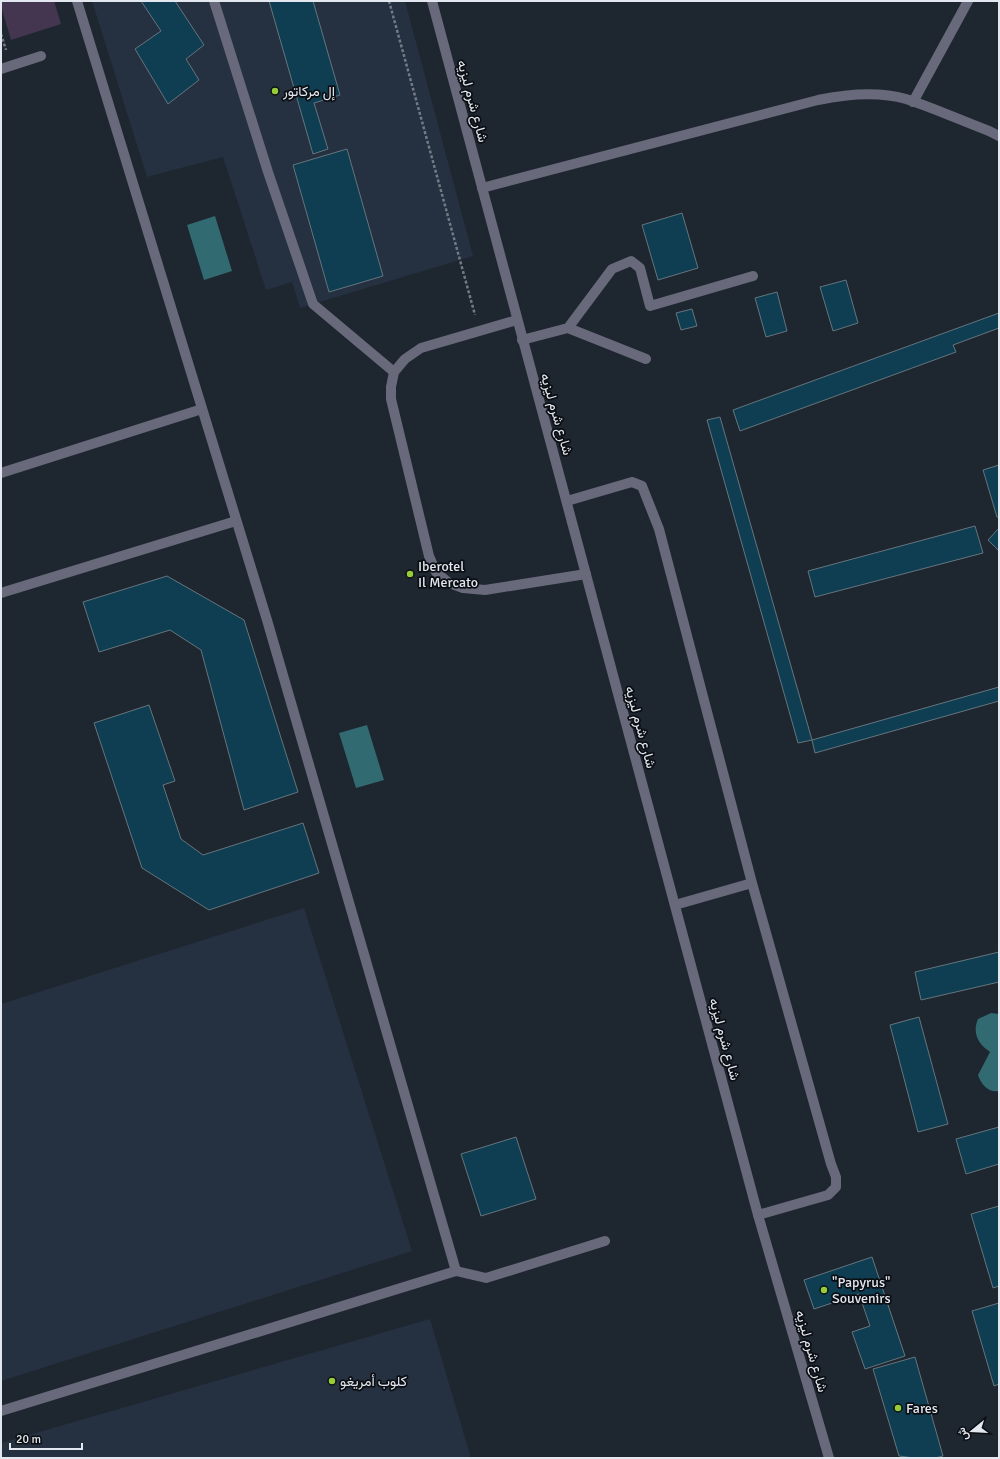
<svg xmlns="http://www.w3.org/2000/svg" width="1000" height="1459" font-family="Signika,Vazirmatn,sans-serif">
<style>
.built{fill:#253040}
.green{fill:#443651}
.water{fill:#316a70}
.building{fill:#0f3e52;stroke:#65757d}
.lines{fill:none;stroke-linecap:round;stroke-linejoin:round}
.path{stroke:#737a83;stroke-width:2.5;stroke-dasharray:3 2;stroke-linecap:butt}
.service{stroke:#68697a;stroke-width:10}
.pedestrian{stroke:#68697a;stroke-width:10}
.minor{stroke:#68697a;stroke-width:10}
.tertiary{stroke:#68697a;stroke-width:10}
.poi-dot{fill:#97cc39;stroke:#0b0e13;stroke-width:1.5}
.labels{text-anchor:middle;stroke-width:3.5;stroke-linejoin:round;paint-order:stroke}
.poi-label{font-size:14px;fill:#e3e8f0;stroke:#0b0e13;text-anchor:start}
.street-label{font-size:14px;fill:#e3e8f0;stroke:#0b0e13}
</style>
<rect width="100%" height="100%" fill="#1e2630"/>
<path class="built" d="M92 1H405L473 256 300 308 292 282 266 290 223 157 147 177Z
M304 908 412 1251 1 1381V1004Z
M430 1319 471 1458H1V1443Z"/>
<path class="green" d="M1 1H54L61 24 11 40 1 6Z"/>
<path class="water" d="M215 216 232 271 204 280 187 225Z
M367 725 384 780 356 788 339 733Z
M991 1013 999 1014V1091C988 1093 981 1084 978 1075L990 1052C978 1044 972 1033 978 1019Z"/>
<path class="building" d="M141 1H175L204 45 186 59 199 80 168 104 135 49 161 31Z
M269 1H313L340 95 314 103 328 149 313 154Z
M347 149 383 276 329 292 293 165Z
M682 213 698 268 658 280 642 225Z
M846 280 858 323 833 331 820 287Z
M777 292 787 331 766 337 755 298Z
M692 309 697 326 681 330 676 313Z
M999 313V328L953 345 956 352 740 431 733 410Z
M720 417 812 740 798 743 707 420Z
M999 465V517H997L983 470Z
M975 526 983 553 815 597 808 571Z
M999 528V551L988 540Z
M167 576 244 620 298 792 244 810 201 650 170 630 99 652 83 602Z
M999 687V701L815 753 812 740Z
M149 705 175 781 163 785 181 839 203 855 303 823 319 873 209 910 142 868 94 723Z
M999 952V982L921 1000 915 972Z
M919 1017 948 1124 918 1132 890 1025Z
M999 1127V1164L966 1174 956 1139Z
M516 1137 536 1199 481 1216 461 1154Z
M999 1206V1286L993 1288 971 1214Z
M872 1257 905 1356 865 1369 852 1332 870 1326 859 1294 814 1309 804 1280Z
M999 1303V1384L994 1386 972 1311Z
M915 1357 943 1456 935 1458H914L899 1456 873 1369Z"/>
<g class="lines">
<path class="path" d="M389 1 475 315
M1 34 6 50"/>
<path class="service" d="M1 69 41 56
M913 102 968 1
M517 320 421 348 405 359 394 372 391 387V399L429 556 436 572 449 583 463 588 485 590 586 574
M568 328 646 359
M522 340 568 328 612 269 631 261 640 268 650 306 753 276
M567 501 632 482 642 486 659 529 752 883 831 1164 836 1177V1187L828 1195 758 1215
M675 905 752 883"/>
<path class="pedestrian" d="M214 1 268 172 313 304 394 372
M1 473 202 409
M1 593 236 521"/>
<path class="minor" d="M77 1 267 620 456 1271 486 1278 605 1241
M482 188 818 100C847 94 878 91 906 99 934 108 962 121 989 131L999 136
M1 1411 456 1271"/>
<path class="tertiary" d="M432 1 758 1215 829 1458"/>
</g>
<g class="poi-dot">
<circle cx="275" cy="91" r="4"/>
<circle cx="410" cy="574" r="4"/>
<circle cx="824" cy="1290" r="4"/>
<circle cx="332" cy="1381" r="4"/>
<circle cx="898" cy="1408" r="4"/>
</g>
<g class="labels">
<g class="poi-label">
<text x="283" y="96">إل مركاتور</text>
<text x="418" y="571">Iberotel<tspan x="418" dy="16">Il Mercato</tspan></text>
<text x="832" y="1287">"Papyrus"<tspan x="832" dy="16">Souvenirs</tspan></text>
<text x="340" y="1386">كلوب أمريغو</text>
<text x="906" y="1413">Fares</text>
</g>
<g class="street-label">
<text transform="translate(473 101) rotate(75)" y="5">شارع شرم ليزيه</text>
<text transform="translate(557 414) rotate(74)" y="5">شارع شرم ليزيه</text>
<text transform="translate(641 727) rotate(75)" y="5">شارع شرم ليزيه</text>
<text transform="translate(725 1039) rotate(75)" y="5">شارع شرم ليزيه</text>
<text transform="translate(812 1351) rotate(74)" y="5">شارع شرم ليزيه</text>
</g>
</g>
<rect width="1000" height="1459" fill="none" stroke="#e3e8f0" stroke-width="4"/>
<g transform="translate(972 1431) rotate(252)" stroke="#0b0e13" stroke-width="3" paint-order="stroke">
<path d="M0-3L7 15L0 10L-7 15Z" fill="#e3e8f0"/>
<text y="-6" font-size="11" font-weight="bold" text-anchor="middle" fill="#e3e8f0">ش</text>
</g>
<path d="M10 1443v6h72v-6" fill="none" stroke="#e3e8f0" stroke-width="2"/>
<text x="16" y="1443" font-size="12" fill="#e3e8f0" stroke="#0b0e13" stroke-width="3" paint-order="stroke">20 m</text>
</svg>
